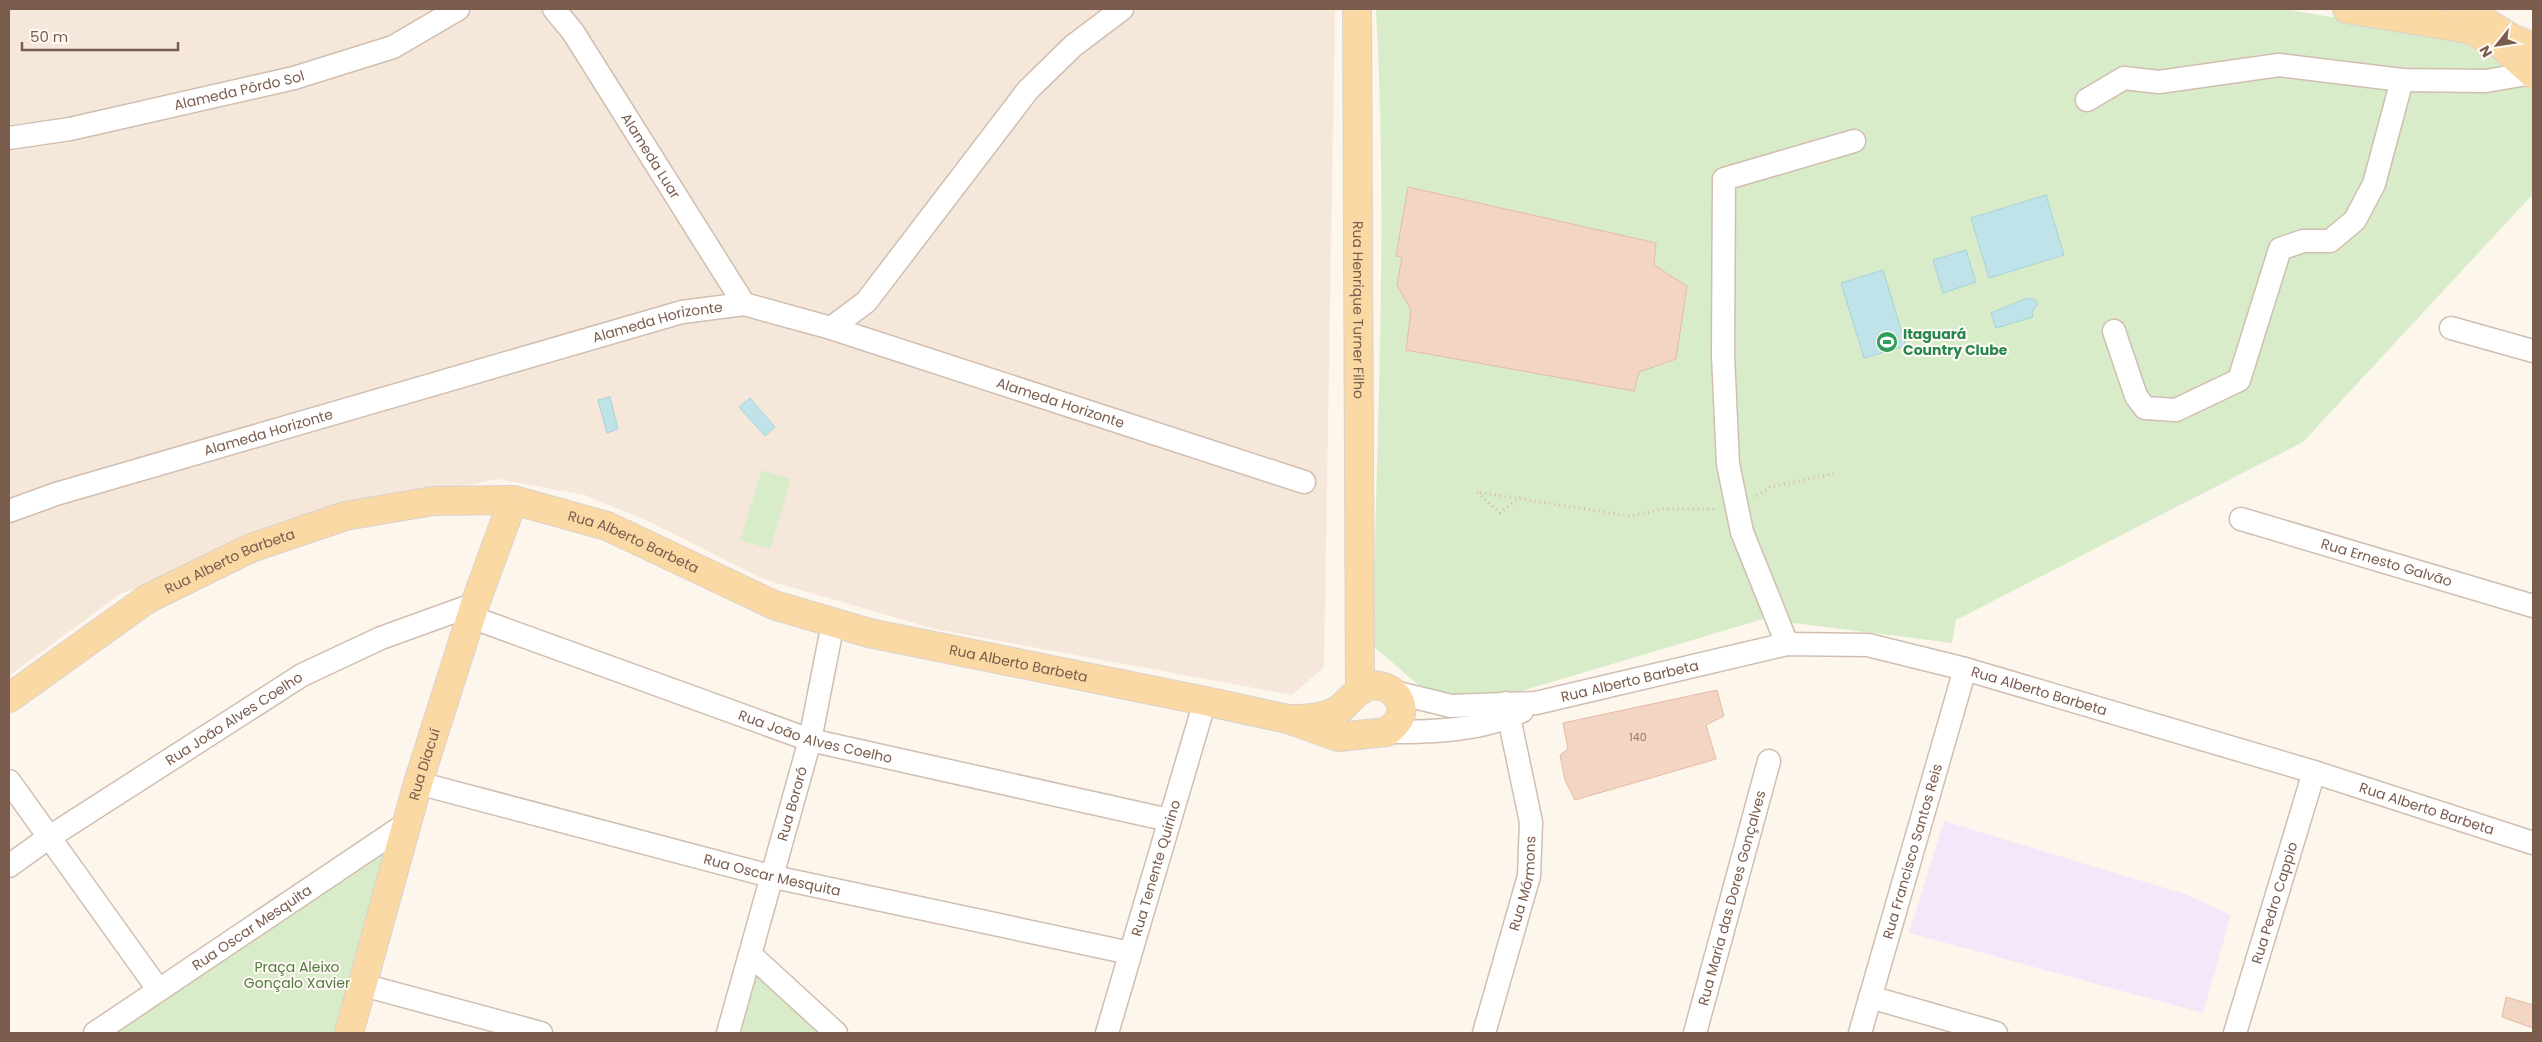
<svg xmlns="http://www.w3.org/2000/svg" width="2542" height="1042" font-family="Poppins,sans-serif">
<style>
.residential{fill:#f5e8da}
.education{fill:#f3e8fa}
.green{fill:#d8ecc9}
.water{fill:#bfe3e8;stroke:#a5d3da}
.building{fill:#f3d5c3;stroke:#e6bba3}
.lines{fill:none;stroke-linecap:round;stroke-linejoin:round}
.minor-casing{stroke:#d1beb0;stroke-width:25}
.major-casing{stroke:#dad1cd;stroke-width:30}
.path{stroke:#d9b8a5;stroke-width:3;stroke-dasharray:1 4;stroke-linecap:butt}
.minor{stroke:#fff;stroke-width:22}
.major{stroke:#fbd9a5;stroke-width:28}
.labels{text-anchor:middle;stroke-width:4;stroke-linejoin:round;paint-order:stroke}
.number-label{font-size:11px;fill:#987a6a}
.street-label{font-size:14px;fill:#7a5c4d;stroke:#fffaf3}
.leisure-label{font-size:14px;font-weight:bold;fill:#27864d;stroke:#fffaf3;text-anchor:start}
.park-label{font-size:14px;fill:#537a41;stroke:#fffaf3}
</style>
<rect width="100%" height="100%" fill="#fdf6ec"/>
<path class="residential" d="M9 9H1335L1324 667 1292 695 935 629 763 579 652 523 585 495 497 479 327 516 120 594 9 676Z"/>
<path class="education" d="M1944 821 2185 894 2231 915 2203 1013 1909 933Z"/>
<path class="green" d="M1376 9H2284L2475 42 2514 69 2533 91V194L2303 442 1956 620 1952 643 1763 619 1488 701 1429 694 1372 645C1377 434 1388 221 1376 9Z
M762 470 791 479 770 549 740 540Z
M393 840 341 1033H112Z
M754 958 831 1033H731Z"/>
<path class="water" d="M2046 195 2064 255 1989 278 1971 218Z
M1966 250 1976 282 1943 293 1933 260Z
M1883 270 1906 346 1864 358 1841 283Z
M2027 298 2035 300 2038 304 2032 312 2033 317 1996 328 1991 313Z
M610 397 618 429 607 433 598 400Z
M750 398 775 427 765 436 739 407Z"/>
<path class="building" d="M1408 187 1656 243 1654 265 1687 286 1676 359 1639 372 1634 391 1406 350 1411 310 1397 285 1402 257 1396 256Z
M1717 690 1724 716 1706 725 1716 759 1575 800 1565 780 1560 755 1568 749 1563 723Z
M2506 997 2533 1005V1028L2502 1017Z"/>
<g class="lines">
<g class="minor-casing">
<g id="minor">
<path id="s1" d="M554 9 573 32 744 304"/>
<path d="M2087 100 2124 78 2159 82 2279 65 2402 80 2486 81 2532 73"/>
<path id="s2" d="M9 138 70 129 294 78 393 47 458 9"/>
<path d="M831 328 866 302 1028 90 1073 46 1122 9"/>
<path d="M2451 328 2533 351"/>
<path d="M2114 331 2136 396 2145 408 2176 410 2239 380 2280 249 2303 241H2330L2355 220 2374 184 2402 80"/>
<path id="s3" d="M9 511 56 494 682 312 744 304 831 328 1304 482"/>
<path id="s4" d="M2241 519 2533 606"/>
<path id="s5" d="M471 617 810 740 1169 820"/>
<path d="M1787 644 1742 532 1728 464 1723 355 1724 179 1854 141"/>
<path id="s6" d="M1394 692 1451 706 1536 703 1787 644 1868 645 1965 669 2314 772 2533 843"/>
<path d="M1387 732C1432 732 1482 731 1522 711"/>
<path d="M9 781 158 989"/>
<path id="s7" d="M418 783 774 877 1130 953"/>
<path id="s8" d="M9 866 48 838 302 675 381 638 475 604"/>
<path d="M751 955 836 1033"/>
<path d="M363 985 541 1033"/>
<path d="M1870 997 1996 1033"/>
<path id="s9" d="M95 1033 409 822"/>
<path id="s10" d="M728 1033 810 740 833 623"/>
<path id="s11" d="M1107 1033 1205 701"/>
<path id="s12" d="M1484 1033 1529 876 1531 822 1506 703"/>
<path id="s13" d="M1695 1033 1769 761"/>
<path id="s14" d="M1860 1033 1965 669"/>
<path id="s15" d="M2235 1033 2314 772"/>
</g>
</g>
<g class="major-casing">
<g id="major">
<path id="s16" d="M1357 9 1360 691"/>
<path d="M2347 9 2468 29 2500 44 2533 74"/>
<path d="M2464 9 2513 39 2533 47"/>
<path id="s17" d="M9 698 147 599 251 548 345 516 433 501 513 500 607 526 774 605 869 633 1205 701 1288 719 1338 737 1387 732C1391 728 1398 723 1400 717 1407 698 1387 682 1368 686 1358 689 1349 701 1341 708 1325 719 1306 719 1288 719"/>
<path id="s18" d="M349 1033 418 783 475 604 513 500"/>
</g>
</g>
<path class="path" d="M1757 496 1770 487 1837 473
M1520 497 1500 513 1477 492 1630 516 1663 509H1717"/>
<use href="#minor" class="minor"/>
<use href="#major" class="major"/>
</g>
<defs>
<g id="stadium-disc" transform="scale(1.125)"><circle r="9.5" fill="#2e9e5b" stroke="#fffaf3"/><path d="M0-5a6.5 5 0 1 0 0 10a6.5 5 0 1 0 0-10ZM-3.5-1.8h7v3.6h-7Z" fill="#fff"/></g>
</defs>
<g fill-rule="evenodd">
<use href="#stadium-disc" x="1887" y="342"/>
</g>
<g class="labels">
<g class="number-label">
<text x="1638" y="741">140</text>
</g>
<g class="street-label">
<text dy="5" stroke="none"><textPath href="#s2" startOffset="235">Alameda Pôrdo Sol</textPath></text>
<text dy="5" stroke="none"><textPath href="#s1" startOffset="176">Alameda Luar</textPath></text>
<text dy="5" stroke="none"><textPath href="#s16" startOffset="301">Rua Henrique Turner Filho</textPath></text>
<text dy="5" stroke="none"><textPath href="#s3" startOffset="676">Alameda Horizonte</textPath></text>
<text dy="5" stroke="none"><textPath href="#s3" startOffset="1096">Alameda Horizonte</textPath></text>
<text dy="5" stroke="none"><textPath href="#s3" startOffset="271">Alameda Horizonte</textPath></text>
<text dy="5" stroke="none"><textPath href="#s17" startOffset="682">Rua Alberto Barbeta</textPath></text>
<text dy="5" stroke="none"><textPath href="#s17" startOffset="261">Rua Alberto Barbeta</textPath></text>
<text dy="5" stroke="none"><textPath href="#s4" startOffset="152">Rua Ernesto Galvão</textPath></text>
<text dy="5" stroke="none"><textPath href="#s17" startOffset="1088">Rua Alberto Barbeta</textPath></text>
<text dy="5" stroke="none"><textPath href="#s6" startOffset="240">Rua Alberto Barbeta</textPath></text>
<text dy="5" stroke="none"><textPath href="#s6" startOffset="660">Rua Alberto Barbeta</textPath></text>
<text dy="5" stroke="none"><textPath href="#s8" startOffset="269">Rua João Alves Coelho</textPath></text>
<text dy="5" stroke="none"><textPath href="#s5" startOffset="365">Rua João Alves Coelho</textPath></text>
<text dy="5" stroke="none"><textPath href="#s18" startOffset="279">Rua Diacuí</textPath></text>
<text dy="5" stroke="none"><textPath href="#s10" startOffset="238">Rua Bororó</textPath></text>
<text dy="5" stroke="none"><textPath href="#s6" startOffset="1065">Rua Alberto Barbeta</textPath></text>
<text dy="5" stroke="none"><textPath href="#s14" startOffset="189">Rua Francisco Santos Reis</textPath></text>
<text dy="5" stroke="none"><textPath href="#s11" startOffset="172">Rua Tenente Quirino</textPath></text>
<text dy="5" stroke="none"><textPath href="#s7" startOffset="366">Rua Oscar Mesquita</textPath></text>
<text dy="5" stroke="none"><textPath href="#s12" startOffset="155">Rua Mórmons</textPath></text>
<text dy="5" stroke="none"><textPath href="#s13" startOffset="140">Rua Maria das Dores Gonçalves</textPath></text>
<text dy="5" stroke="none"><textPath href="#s15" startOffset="136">Rua Pedro Cappio</textPath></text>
<text dy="5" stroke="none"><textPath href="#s9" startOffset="189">Rua Oscar Mesquita</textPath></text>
</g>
<g class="leisure-label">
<text x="1903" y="339">Itaguará<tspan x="1903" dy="16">Country Clube</tspan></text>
</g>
<g class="park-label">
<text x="297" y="972">Praça Aleixo<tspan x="297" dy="16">Gonçalo Xavier</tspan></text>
</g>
</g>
<rect width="2542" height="1042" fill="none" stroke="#7a5c4d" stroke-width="20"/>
<g transform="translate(2497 45) rotate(240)" stroke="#fffaf3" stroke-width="4" paint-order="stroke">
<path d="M0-4L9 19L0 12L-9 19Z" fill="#7a5c4d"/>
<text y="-8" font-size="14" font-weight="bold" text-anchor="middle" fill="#7a5c4d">N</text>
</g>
<path d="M22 42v8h156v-8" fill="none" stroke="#7a5c4d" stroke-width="2.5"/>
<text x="30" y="42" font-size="15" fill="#7a5c4d" stroke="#fffaf3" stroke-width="4" paint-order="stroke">50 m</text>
</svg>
